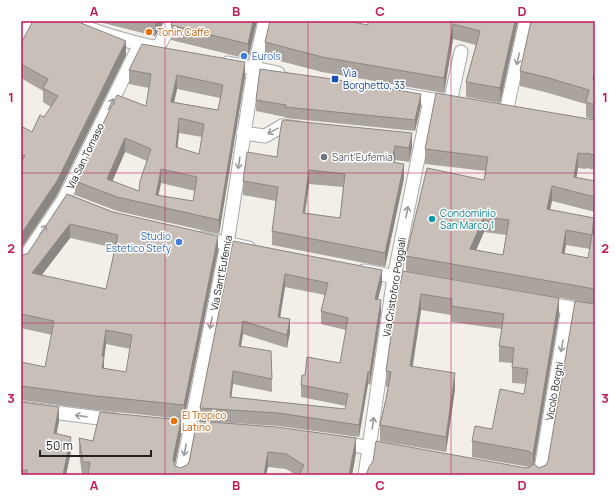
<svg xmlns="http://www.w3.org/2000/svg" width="616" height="496" font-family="Manrope,sans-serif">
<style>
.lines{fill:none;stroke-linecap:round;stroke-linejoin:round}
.minor-casing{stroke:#a9a9a9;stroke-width:15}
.minor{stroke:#fff;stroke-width:13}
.wall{fill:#aba49e;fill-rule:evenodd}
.shaded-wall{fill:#8b8681}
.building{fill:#c7bfb8;stroke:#8b8681;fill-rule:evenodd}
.oneway{stroke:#9c9c9c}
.grid{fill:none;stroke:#c2185b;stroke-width:1;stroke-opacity:0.55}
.food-dot{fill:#e8710a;stroke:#fff;stroke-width:1.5}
.shop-dot{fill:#3f7fe0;stroke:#fff;stroke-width:1.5}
.transit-dot{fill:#1a4fb4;stroke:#fff;stroke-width:1.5}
.worship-dot{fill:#6b7280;stroke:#fff;stroke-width:1.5}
.culture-dot{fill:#0f9aa8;stroke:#fff;stroke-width:1.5}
.labels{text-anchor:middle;stroke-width:3;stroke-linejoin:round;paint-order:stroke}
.food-label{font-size:10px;fill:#c56008;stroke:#fff;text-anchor:start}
.shop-label{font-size:10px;fill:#366cbe;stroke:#fff;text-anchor:start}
.transit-label{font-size:10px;fill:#164399;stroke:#fff;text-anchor:start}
.street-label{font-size:10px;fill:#222;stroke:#fff}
.worship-label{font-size:10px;fill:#5b616d;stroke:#fff;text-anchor:start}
.culture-label{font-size:10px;fill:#0d838f;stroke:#fff;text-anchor:start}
.neatline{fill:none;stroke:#c2185b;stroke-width:1.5}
.grid-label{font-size:13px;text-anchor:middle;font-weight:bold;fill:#c2185b}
</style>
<rect width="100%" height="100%" fill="#f2efe9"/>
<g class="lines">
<g class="minor-casing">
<path id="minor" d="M70 21C98 33 129 42 158 48
M21 42 31 21
M158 48 172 21
M228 63 278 73
M403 95 451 103
M450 103 461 52
M506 112 526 21
M243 133 265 136 282 126 298 128
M202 238 249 248
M21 263 64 199 140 44
M364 271 418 281
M542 303 595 312
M21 408 115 420
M165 425 213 429
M340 443 391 451
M181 475 227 244 254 69 265 21
M365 475 394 277 430 100
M540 475 568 307"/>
</g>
<use href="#minor" class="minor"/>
</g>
<path class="wall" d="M95 21H164L155 36Z
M257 21 248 59 171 40V25Z
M368 21H518L500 103 466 97V82L476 45 453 39 444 93 322 72 265 57V42L368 25Z
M595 21V170L586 168V169L578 168 576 178 595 181V212L552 201 550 209 595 234V304L406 271V256L484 180 486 171 425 164V149L595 120 586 117V104L545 92 520 86V71ZM484 232 506 235 503 255 476 250ZM566 245 590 249 588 258 564 254Z
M21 43 126 55 57 195 21 249V130L32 132 44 117 51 107 43 102V91L21 78Z
M129 70 245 76 219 234 117 211 75 195V181L146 106 149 88 129 84ZM177 89 220 98 218 110 174 102ZM179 133 202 137 199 154 177 148ZM125 152 147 161 139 191 112 181ZM161 183 195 191 193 201 158 196Z
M256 100 421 105 415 131 285 118V117L256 111Z
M284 120 412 147 409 162 395 160V162L404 178 385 267 272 245V231L276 201 243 195V181L277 157ZM309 184 343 187 340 218 305 213Z
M67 194 113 212 218 250 184 419 96 410 21 400V362L45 367 52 335 21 328V256L28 253ZM70 238 115 248 106 289 41 275ZM106 344 130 349 126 372 104 368V359Z
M233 241 382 283 378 299 381 313 370 385 368 384 359 437 278 426 200 421V408ZM285 287 325 295 321 311V324L346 330 340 363 305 375 301 385V397L346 406 345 409 231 397 233 384 272 392V379L241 346 243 334 287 348 290 332 280 317Z
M403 271 559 314 534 464 539 468 546 465 548 461 595 475 526 468 529 467 472 457V441L492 429 524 394 526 384 512 383V363L499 362V346L502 329 451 322V315L421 310 413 366 455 389 446 452 380 441V425L386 399 388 387H386V371Z
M21 402 59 421 56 434 71 451 66 475H21Z
M197 421 356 453 352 475H296L286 469 268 467 266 475H82L79 453V438L93 441 181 435 175 464V466L180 468 187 465 189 462Z"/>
<path class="shaded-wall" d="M155 21H164L155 36Z
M253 21H257L248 59V44Z
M515 21H518L500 103V88Z
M453 24V39L444 93V78Z
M126 41V55L57 195 21 249V234Z
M245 62V76L219 234V220Z
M595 72V87L593 80Z
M177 75V89L171 116V102Z
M421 94V105L415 131V120Z
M179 118V133L176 161V147Z
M412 133V147L409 162V148Z
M125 138V152L107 194V179Z
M395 146V160L392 176V162Z
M578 153V168L574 192V177Z
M404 164V178L385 267V253Z
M161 169V183L156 206V195Z
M309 170V184L303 227V213Z
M552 186V201L547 224V209Z
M484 217V232L470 264V249Z
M594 218V233L592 249V234Z
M70 224V238L32 288V273Z
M566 230V245L562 268V253Z
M218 236V250L184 419V405Z
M382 270V283L375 311V299Z
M285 274V287L278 330V317Z
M421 294V310L410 382V366Z
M559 298V314L533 470V454Z
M381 300V313L370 385V372Z
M290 319V332L287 348V335Z
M243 321V334L239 358V346Z
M106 330V344L104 359V371L102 382V356Z
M233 371V384L230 409V397Z
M368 372V384L359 437V425Z
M455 373V389L446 452V437Z
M59 407V421L54 448V433Z
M181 420V435L173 474V459Z
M71 437V451L66 475H63Z
M356 438V453L352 475H349Z
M268 452V467L266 475H264Z"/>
<path class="building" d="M33 21H76L126 41 57 181 21 234V162L25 156 21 154V130L23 127 32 132 40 115 44 117 58 96 43 88 48 79 21 64V43Z
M173 21H253L248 44 171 25Z
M270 21H347L368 25V21H515L500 88 466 82 480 31 453 24 444 78 322 57 265 42Z
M531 21H595V72L593 80 595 81V105L586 102 589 90 545 77 520 71Z
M142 44 245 62 219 220 117 197 75 181 117 95 146 106 151 74 129 70ZM177 75 223 85 218 110 171 102ZM179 118 204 124 199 154 176 147ZM125 138 151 149 140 181 139 191 107 179ZM161 169 197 177 193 201 156 195Z
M260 69 325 78 421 94 415 120 285 107 286 105 256 100Z
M436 93 595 120V155L586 153V154L578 153 574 177 595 181V197L552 186 547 209 594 218 592 234H595V289L406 256 427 168 484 180 488 157 425 149ZM484 217 509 220 503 255 470 249ZM566 230 592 235 588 258 562 253Z
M284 120 412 133 409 148 395 146 392 162 404 164 385 253 272 231 278 187 243 181 247 152 277 157 280 132 282 121ZM309 170 345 174 340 218 303 213Z
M67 194 113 212 218 236 184 405 96 396 21 386V362L45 367 54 321 21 314V256L28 253ZM70 224 118 235 106 289 32 273ZM106 330 132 335 126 372 102 368 104 357 102 356Z
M233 241 382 270 375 299 381 300 370 372H368L359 425 278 413 200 408ZM285 274 328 283 321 311 348 318 340 363 307 357 305 375H302L301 385 348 394 345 409 230 397 233 371 272 379 271 351 239 346 243 321 287 335 290 319 278 317Z
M403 271 559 298 533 454 528 451 472 441 475 426 492 429 500 389 524 394 528 369 512 367 514 348 499 346 504 314 451 306 452 299 421 294 410 366 455 373 446 437 380 425 386 399 391 372 386 371 396 300Z
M575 301 595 304V475H366L369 467 373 461 376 441 526 468 530 467 534 464 539 468 546 465 548 461Z
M21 402 59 407 54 433 71 437 63 475H27V470H21Z
M100 412 181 420 173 459 175 466 180 468 187 465 189 462 197 421 276 427 356 438 349 475H299L304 465 286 454 268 452 264 475H88L90 462H83L79 438 93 441Z"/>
<defs><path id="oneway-shaft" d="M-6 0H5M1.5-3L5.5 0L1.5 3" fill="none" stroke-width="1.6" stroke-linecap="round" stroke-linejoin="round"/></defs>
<g class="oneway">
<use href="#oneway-shaft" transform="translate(518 59) rotate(102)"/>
<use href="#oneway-shaft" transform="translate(111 104) rotate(-64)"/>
<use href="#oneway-shaft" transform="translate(273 131) rotate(151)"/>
<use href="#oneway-shaft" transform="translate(239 163) rotate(98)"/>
<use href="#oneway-shaft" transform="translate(407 212) rotate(-79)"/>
<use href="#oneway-shaft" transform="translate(43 230) rotate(-56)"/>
<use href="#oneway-shaft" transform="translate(211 323) rotate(102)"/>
<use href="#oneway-shaft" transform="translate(562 346) rotate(100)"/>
<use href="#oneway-shaft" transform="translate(81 416) rotate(-172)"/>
<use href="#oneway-shaft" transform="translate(373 423) rotate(-82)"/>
<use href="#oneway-shaft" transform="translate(185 450) rotate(101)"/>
</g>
<path class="grid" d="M165 21V475M308 21V475M451 21V475M21 173H595M21 323H595"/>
<g class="food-dot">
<circle cx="149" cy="32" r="4"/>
<circle cx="174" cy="421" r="4"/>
</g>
<g class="shop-dot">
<circle cx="244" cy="56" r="4"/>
<circle cx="179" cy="242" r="4"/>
</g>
<rect class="transit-dot" x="331" y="75" width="8" height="8" rx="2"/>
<circle class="worship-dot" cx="324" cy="157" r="4"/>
<circle class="culture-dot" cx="432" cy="219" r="4"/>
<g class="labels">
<g class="food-label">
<text x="157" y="36">Tonin Caffe</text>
<text x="182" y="419">El Tropico<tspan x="182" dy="12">Latino</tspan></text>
</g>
<g class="shop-label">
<text x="252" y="60">Eurols</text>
<text x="171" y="240" text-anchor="end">Studio<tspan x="171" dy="12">Estetico Stefy</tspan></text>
</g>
<g class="transit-label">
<text x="343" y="77">Via<tspan x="343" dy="12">Borghetto, 33</tspan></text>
</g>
<g class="street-label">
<text transform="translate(85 156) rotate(-64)" y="4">Via San Tomaso</text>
<text transform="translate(221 273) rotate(-79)" y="4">Via Sant'Eufemia</text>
<text transform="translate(394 287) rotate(-81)" y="4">Via Cristoforo Poggiali</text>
<text transform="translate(554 391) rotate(-80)" y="4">Vicolo Borghi</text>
</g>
<g class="worship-label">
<text x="332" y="161">Sant'Eufemia</text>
</g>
<g class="culture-label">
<text x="440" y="217">Condominio<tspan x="440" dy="12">San Marco 1</tspan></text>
</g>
</g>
<rect width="616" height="496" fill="none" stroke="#ffffff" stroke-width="44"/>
<path d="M40 450v6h111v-6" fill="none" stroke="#222222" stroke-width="2"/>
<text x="46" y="450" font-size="12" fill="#222222" stroke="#ffffff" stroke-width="3" paint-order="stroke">50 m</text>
<rect x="22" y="22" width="572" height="452" class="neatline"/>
<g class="grid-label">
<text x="94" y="16">A</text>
<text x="236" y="16">B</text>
<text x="380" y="16">C</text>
<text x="522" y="16">D</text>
<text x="11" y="102">1</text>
<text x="605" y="102">1</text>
<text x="11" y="253">2</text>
<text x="605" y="253">2</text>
<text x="11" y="403">3</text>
<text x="605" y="403">3</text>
<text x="94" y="490">A</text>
<text x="236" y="490">B</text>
<text x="380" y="490">C</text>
<text x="522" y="490">D</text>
</g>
</svg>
